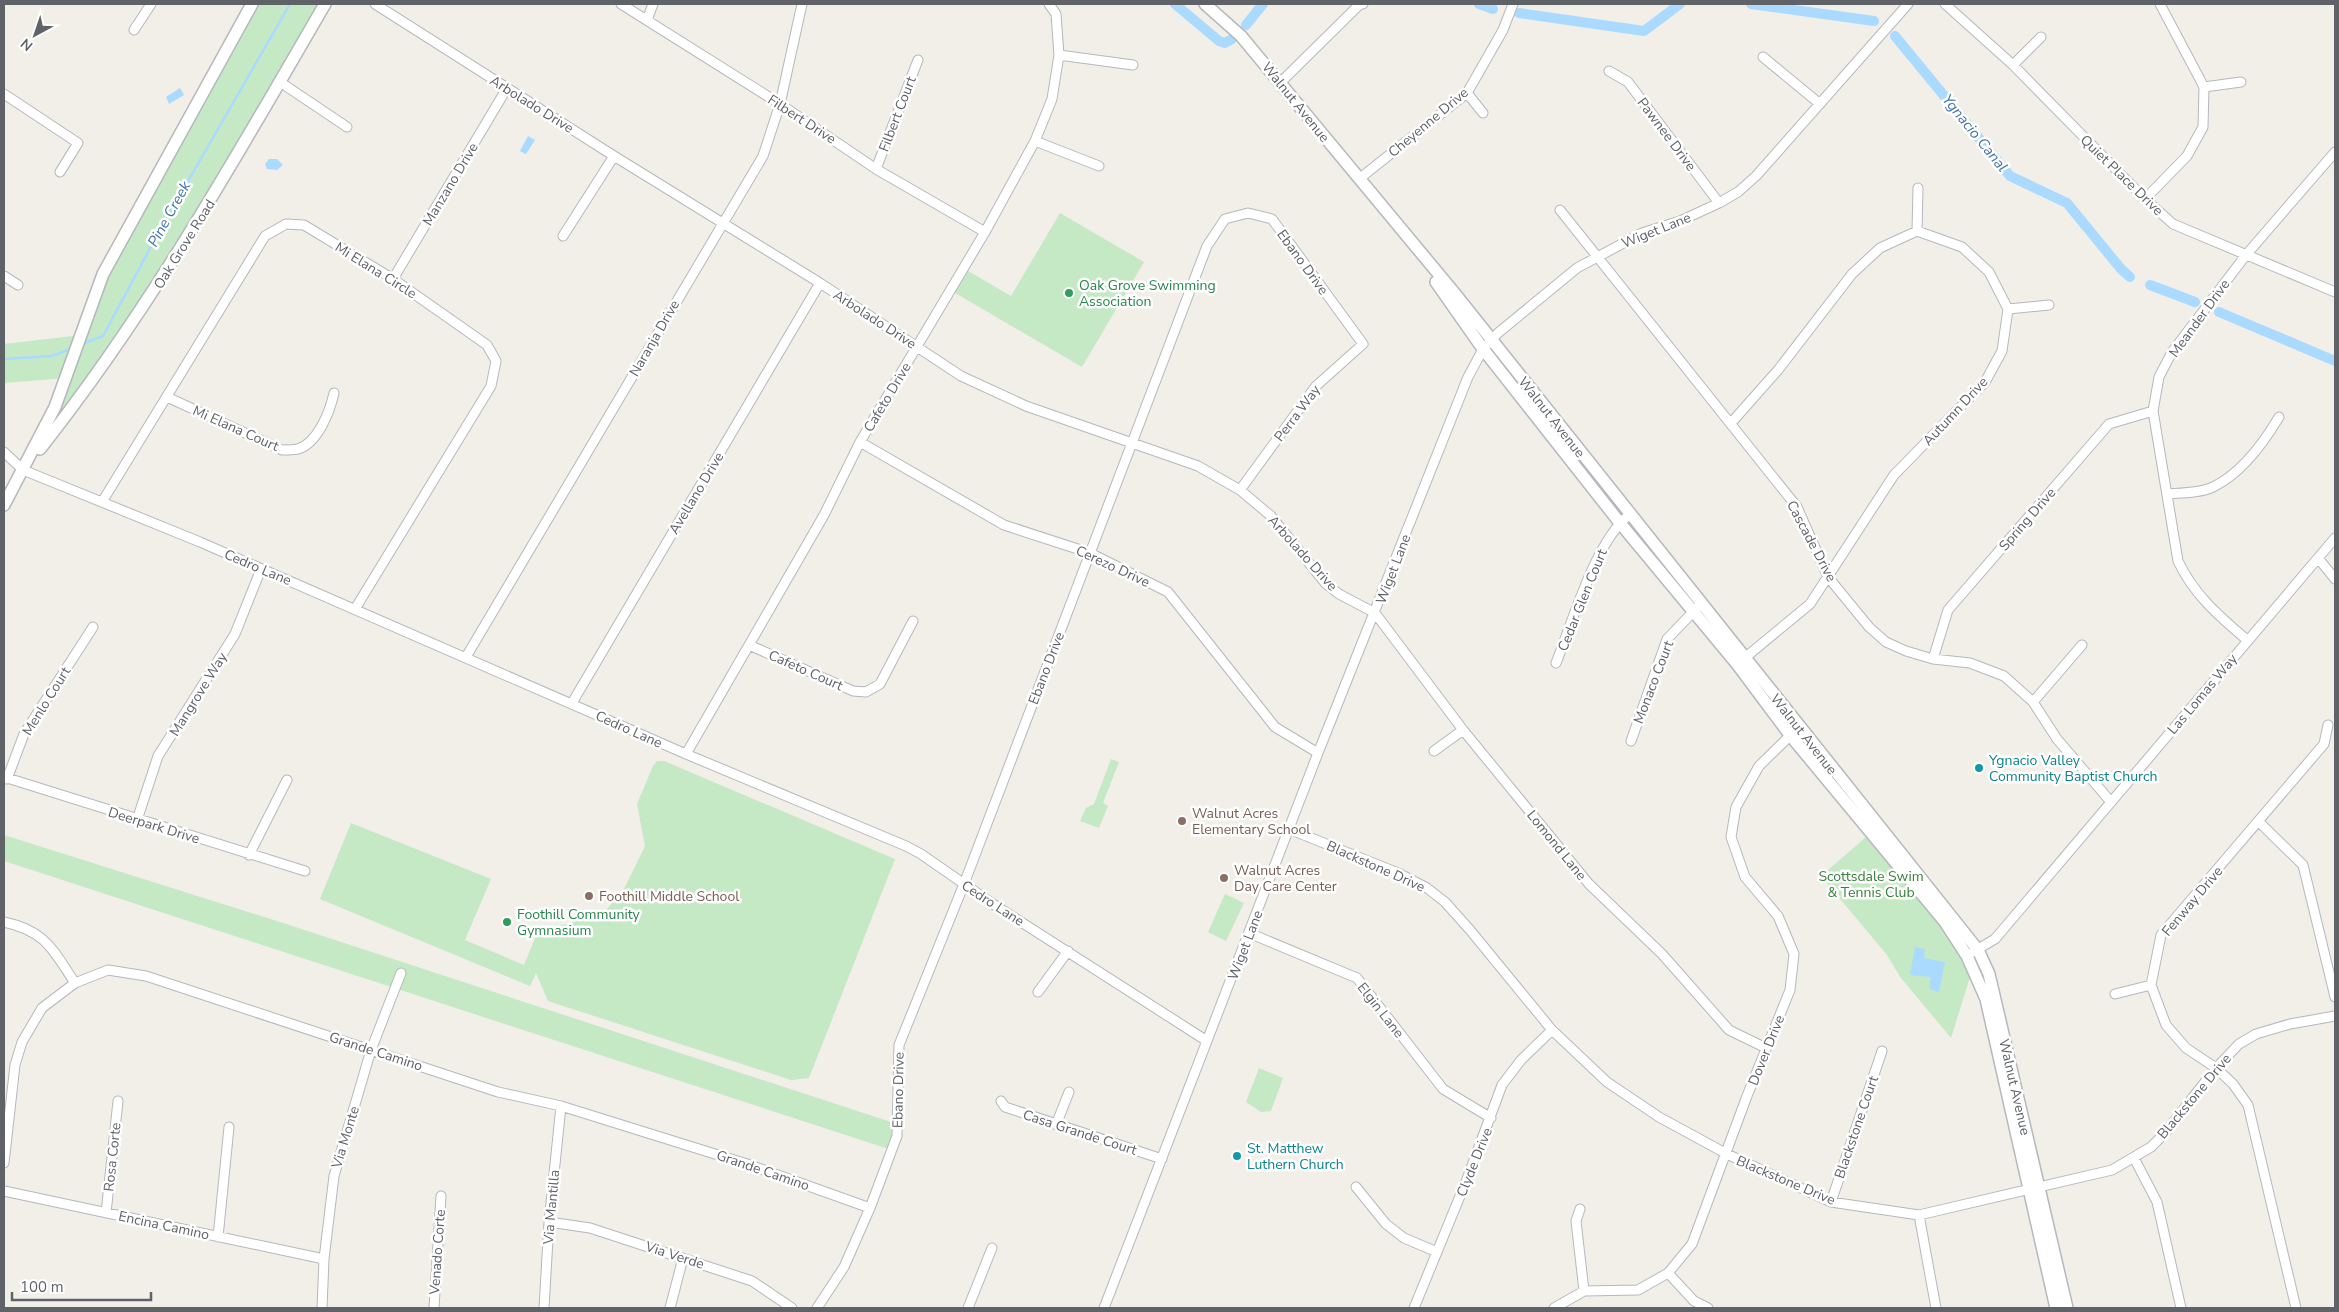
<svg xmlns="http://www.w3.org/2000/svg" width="2339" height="1312" font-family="'Nunito Sans',sans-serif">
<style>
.green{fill:#c5e8c5}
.water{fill:#aadaff}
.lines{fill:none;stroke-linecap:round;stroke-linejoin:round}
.stream{stroke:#aadaff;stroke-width:2.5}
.canal{stroke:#aadaff;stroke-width:10}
.minor-casing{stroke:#b5b8bc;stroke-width:11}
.tertiary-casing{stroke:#b5b8bc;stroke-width:14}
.minor{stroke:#fff;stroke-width:9}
.tertiary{stroke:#fff;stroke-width:11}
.leisure-dot{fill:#2e9e5b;stroke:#fff;stroke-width:2}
.culture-dot{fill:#0f9aa8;stroke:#fff;stroke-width:2}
.education-dot{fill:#8d6e63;stroke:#fff;stroke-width:2}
.labels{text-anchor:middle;stroke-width:5;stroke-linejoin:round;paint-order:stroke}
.street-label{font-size:14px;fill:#5f6368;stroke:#fff}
.leisure-label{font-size:14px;fill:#27864d;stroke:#fff;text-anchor:start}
.culture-label{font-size:14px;fill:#0d838f;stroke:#fff;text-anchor:start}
.education-label{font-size:14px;fill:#785e54;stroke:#fff;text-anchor:start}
.park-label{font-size:14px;fill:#348238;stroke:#fff}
.water-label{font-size:15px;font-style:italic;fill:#4174aa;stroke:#fff}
</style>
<rect width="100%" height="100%" fill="#f1efe8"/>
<path class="green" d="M252 4H325L210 203 23 470 67 378 4 383V344L82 335 103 274Z
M1060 213 1144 262 1082 367 950 290 963 268 1011 296Z
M1111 759 1119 762 1103 803 1108 806 1099 828 1080 821 1086 808 1094 804Z
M657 761H664L895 859 809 1078 791 1080 548 1001 536 973 530 986 320 899 351 823 491 879 465 940 524 965 540 926 553 931 556 927 604 913 625 887 645 846 637 804 653 766Z
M1872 832 1912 881 1972 971 1951 1038 1901 978 1887 955 1821 876Z
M4 835 277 921 897 1124 892 1150 4 861Z
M1225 894 1244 903 1226 941 1208 932Z
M1259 1068 1283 1078 1271 1111 1261 1112 1246 1102Z"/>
<path class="water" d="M180 88 184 95 169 104 166 97Z
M528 136 535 140 526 154 520 151Z
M269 159H277L283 165 277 170 267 169 265 164Z
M1915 947 1925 949 1924 958 1945 962 1939 992 1929 989 1931 977 1910 975Z"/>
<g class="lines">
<path class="stream" d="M82 344 103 336 161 228 290 4
M4 359 52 356 73 348"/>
<path class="canal" d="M1175 4 1219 41 1225 43 1232 39
M1479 4 1493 9
M1751 4 1874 21
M1519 13 1644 31 1680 4
M1246 25 1263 4
M1895 36 2010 176 2067 203 2121 269 2130 277
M2150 285 2195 302
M2219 312 2335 361"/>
<g class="minor-casing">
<path id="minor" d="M375 4 614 156 820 283 961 376 1026 406 1198 466 1240 490 1271 516 1326 584 1339 594 1375 613 1463 730 1589 884 1662 954 1729 1030 1766 1048
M621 4 780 104 876 169 985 232
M1945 4 2013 65 2145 199 2173 224 2335 292
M647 20 653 4
M134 30 151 4
M1059 55 1133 65
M1763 57 1820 104
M2013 65 2041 37
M1609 71 1628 82 1719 203
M280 82 347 127
M1281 82 1359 5 1363 4
M2204 87 2241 82
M1467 93 1483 113
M4 94 78 143 60 172
M1035 141 1099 166
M876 169 918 60
M1359 179 1467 93 1503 30 1513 4
M2145 199 2187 156 2203 127 2204 87 2160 4
M1560 210 1797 507 1828 577 1869 627 1886 642 1906 651 1933 659 1970 663 2004 676 2033 702 2057 739 2111 802
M1917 231 1918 188
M563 236 614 156
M4 276 18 285
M393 279 507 88
M2008 309 2049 305
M167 397 282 450C287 450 293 450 298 449 318 443 330 411 334 393
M1731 423 1778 370 1852 274 1880 248 1917 231 1962 247 1989 272 2008 309 2002 351 1985 382 1894 475 1810 604 1741 661
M860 442 1004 525 1090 553 1168 592 1275 727 1318 753
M4 452 23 470 200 542 686 754 906 846 921 854 993 904 1207 1041
M2167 494C2181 493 2201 493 2213 487 2242 473 2263 444 2279 417
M102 502 265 236 286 224 304 225 393 279 487 345 496 361 491 386 355 609
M2318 558 2335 579
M2247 640C2219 616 2194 595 2178 561L2153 411 2159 377 2172 352 2246 255 2335 152
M749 645 853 691 866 692 880 684 913 621
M466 657 763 156 780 104 802 4
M1933 659 1948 610 2109 424 2153 411
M1556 663C1573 621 1595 542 1629 515
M2033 702 2082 645
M572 703 820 283
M1631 741 1667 639 1697 608
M1434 751 1463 730
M686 754 824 515 860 442 985 232 1035 141 1052 99 1059 55 1056 14 1049 4
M4 777 305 871
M7 779 24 734 93 627
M137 820 158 756 235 634 261 569
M2259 822 2303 865 2335 997
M1289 829 1398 873 1427 888 1445 902 1470 930 1552 1030 1607 1082 1659 1117 1727 1154 1831 1202 1919 1215 2112 1170 2151 1147 2165 1133 2216 1068 2239 1044 2256 1034 2290 1024 2335 1016
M249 855 287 780
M4 922C46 931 53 950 75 983
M1249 933 1357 978 1443 1089 1491 1118
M1973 952 1995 939 2335 538
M1038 992 1068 951
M2115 994 2151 985
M1001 1101 1005 1107 1162 1159
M1056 1125 1069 1092
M2134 1158 2157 1202 2181 1308
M4 1163 15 1065 22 1042 42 1008 75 983 108 970 146 976 498 1092 561 1106 747 1164 870 1208
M1356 1187 1386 1224 1404 1238 1437 1252
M4 1191 324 1259
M1831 1202 1882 1051
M1580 1209 1576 1221 1584 1291
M106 1213 118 1101
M1919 1215 1936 1308
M549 1222 590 1228 752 1281 792 1308
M218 1237 229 1127
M1668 1273 1694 1301 1708 1308
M322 1308 324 1259 334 1176 371 1050 401 973
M434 1308 441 1196
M544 1308 549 1222 561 1106
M670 1308 683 1258
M817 1308 844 1267 870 1208 897 1136 899 1045 964 884 1207 246 1225 219 1248 213 1272 219 1363 344 1316 386 1240 490
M968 1308 992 1248
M1104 1308 1318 753 1468 377 1483 349 1498 333 1577 268 1642 233 1680 221 1719 203 1738 192 1756 176 1908 4
M1414 1308 1467 1179 1502 1085 1521 1060 1552 1030
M1554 1308 1584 1291 1638 1290 1668 1273 1692 1244 1747 1096 1790 990 1794 954 1778 916 1745 877 1731 837 1736 807 1759 766 1799 727
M2296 1308 2248 1105 2233 1084 2216 1068 2186 1048 2166 1025 2151 985 2161 935 2324 744 2328 725"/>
</g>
<g class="tertiary-casing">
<path id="tertiary" d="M1205 4 1241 36 1456 295 1978 950 1989 974 2067 1308
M1436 282 1483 349 1620 523 1737 664 1790 735 1945 922 1967 956 1986 999 2056 1308
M40 449C150 310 236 157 325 4
M4 505 55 407 103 274 252 4"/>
</g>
<use href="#minor" class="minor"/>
<use href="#tertiary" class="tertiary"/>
</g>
<g class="leisure-dot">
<circle cx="1069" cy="293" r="5"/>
<circle cx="507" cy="922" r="5"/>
</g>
<g class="culture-dot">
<circle cx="1979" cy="768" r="5"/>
<circle cx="1237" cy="1156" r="5"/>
</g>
<g class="education-dot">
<circle cx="1182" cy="821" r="5"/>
<circle cx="1224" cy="878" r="5"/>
<circle cx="589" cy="896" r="5"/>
</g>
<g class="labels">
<g class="street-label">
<text transform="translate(1296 102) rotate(51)" y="5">Walnut Avenue</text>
<text transform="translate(532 104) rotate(32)" y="5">Arbolado Drive</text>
<text transform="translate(897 114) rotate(-69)" y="5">Filbert Court</text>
<text transform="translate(802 119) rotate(33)" y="5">Filbert Drive</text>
<text transform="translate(1428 122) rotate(-40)" y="5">Cheyenne Drive</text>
<text transform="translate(1667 134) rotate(53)" y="5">Pawnee Drive</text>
<text transform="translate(2122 175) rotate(44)" y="5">Quiet Place Drive</text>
<text transform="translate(450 184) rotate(-59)" y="5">Manzano Drive</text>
<text transform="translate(1656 230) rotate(-22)" y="5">Wiget Lane</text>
<text transform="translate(184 244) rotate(-58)" y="5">Oak Grove Road</text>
<text transform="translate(1303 262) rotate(54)" y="5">Ebano Drive</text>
<text transform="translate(376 270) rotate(32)" y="5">Mi Elana Circle</text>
<text transform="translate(2199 318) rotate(-54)" y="5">Meander Drive</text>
<text transform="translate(875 319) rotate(33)" y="5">Arbolado Drive</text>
<text transform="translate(654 338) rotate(-60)" y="5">Naranja Drive</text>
<text transform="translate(887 397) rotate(-59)" y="5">Cafeto Drive</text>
<text transform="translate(1955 411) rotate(-47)" y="5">Autumn Drive</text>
<text transform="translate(1297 413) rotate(-53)" y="5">Perra Way</text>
<text transform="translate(1552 417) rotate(52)" y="5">Walnut Avenue</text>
<text transform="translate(236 428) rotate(24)" y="5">Mi Elana Court</text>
<text transform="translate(696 493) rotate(-59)" y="5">Avellano Drive</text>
<text transform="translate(2027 519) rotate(-49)" y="5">Spring Drive</text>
<text transform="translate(1812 541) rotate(62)" y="5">Cascade Drive</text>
<text transform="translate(1303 553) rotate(48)" y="5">Arbolado Drive</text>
<text transform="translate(1113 566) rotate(25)" y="5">Cerezo Drive</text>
<text transform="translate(258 567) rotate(23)" y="5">Cedro Lane</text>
<text transform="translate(1393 569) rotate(-69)" y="5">Wiget Lane</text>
<text transform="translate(1582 600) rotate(-68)" y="5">Cedar Glen Court</text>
<text transform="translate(1046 668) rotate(-69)" y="5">Ebano Drive</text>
<text transform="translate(806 670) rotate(24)" y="5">Cafeto Court</text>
<text transform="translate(1653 682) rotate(-69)" y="5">Monaco Court</text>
<text transform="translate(198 694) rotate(-58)" y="5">Mangrove Way</text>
<text transform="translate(2202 694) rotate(-50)" y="5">Las Lomas Way</text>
<text transform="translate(46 701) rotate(-58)" y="5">Menlo Court</text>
<text transform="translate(629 729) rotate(24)" y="5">Cedro Lane</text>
<text transform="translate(1804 734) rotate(52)" y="5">Walnut Avenue</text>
<text transform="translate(154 825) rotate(17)" y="5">Deerpark Drive</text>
<text transform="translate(1557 845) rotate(51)" y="5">Lomond Lane</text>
<text transform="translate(1376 866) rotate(24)" y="5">Blackstone Drive</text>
<text transform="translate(2192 901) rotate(-50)" y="5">Fenway Drive</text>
<text transform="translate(993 903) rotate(33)" y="5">Cedro Lane</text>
<text transform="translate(1245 945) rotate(-69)" y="5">Wiget Lane</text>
<text transform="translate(1381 1010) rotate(52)" y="5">Elgin Lane</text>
<text transform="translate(1766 1050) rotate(-68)" y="5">Dover Drive</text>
<text transform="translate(376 1051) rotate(18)" y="5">Grande Camino</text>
<text transform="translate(2015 1087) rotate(77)" y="5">Walnut Avenue</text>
<text transform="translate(898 1090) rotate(-89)" y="5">Ebano Drive</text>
<text transform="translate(2194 1096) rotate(-50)" y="5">Blackstone Drive</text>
<text transform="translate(1856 1127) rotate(-71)" y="5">Blackstone Court</text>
<text transform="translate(1080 1132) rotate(18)" y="5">Casa Grande Court</text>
<text transform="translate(345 1137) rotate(-73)" y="5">Via Monte</text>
<text transform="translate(112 1157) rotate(-84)" y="5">Rosa Corte</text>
<text transform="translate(1474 1162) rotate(-68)" y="5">Clyde Drive</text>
<text transform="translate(763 1170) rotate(19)" y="5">Grande Camino</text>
<text transform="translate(1786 1180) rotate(23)" y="5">Blackstone Drive</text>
<text transform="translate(551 1207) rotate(-85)" y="5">Via Mantilla</text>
<text transform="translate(164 1225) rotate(12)" y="5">Encina Camino</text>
<text transform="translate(437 1252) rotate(-86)" y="5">Venado Corte</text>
<text transform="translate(675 1255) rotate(18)" y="5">Via Verde</text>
</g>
<g class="leisure-label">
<text x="1079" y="290">Oak Grove Swimming<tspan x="1079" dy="16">Association</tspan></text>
<text x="517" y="919">Foothill Community<tspan x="517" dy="16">Gymnasium</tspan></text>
</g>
<g class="culture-label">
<text x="1989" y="765">Ygnacio Valley<tspan x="1989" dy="16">Community Baptist Church</tspan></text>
<text x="1247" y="1153">St. Matthew<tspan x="1247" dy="16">Luthern Church</tspan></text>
</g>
<g class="education-label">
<text x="1192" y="818">Walnut Acres<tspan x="1192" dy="16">Elementary School</tspan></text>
<text x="1234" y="875">Walnut Acres<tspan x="1234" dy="16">Day Care Center</tspan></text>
<text x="599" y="901">Foothill Middle School</text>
</g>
<g class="park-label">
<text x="1871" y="881">Scottsdale Swim<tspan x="1871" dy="16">&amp; Tennis Club</tspan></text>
</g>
<g class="water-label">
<text transform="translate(1975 133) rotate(51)" y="5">Ygnacio Canal</text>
<text transform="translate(169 214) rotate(-61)" y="5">Pine Creek</text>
</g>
</g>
<rect width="2339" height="1312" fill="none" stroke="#5f6368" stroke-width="10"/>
<g transform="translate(35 35) rotate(220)" stroke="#ffffff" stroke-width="4" paint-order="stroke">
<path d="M0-4L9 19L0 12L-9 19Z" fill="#5f6368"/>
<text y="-8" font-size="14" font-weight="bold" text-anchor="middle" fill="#5f6368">N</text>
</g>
<path d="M12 1292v8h139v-8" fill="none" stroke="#5f6368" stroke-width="2.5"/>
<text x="20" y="1292" font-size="15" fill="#5f6368" stroke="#ffffff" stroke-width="4" paint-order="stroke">100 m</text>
</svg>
